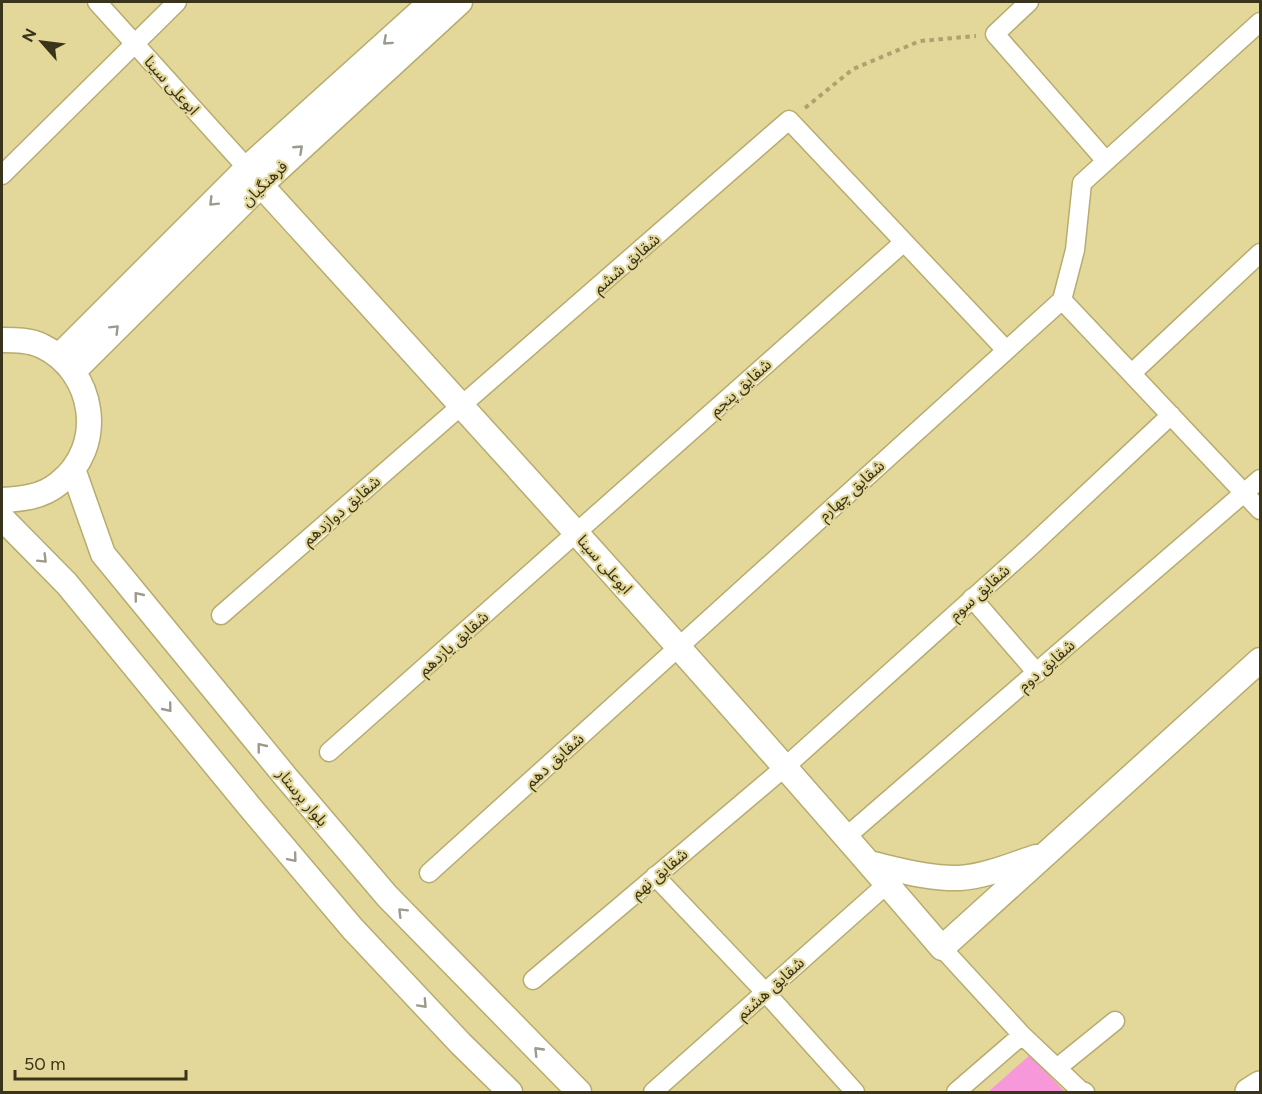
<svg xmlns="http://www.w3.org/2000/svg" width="1262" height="1094" font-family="Figtree,'Noto Sans Arabic',sans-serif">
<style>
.green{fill:#f698d9}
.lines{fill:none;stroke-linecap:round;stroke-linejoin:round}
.minor-casing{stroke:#b7ac6f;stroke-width:21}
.tertiary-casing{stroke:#b7ac6f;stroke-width:27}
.secondary-casing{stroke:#b7ac6f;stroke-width:30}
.path{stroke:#aca370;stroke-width:4;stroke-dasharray:4.5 4.5;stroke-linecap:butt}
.minor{stroke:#fff;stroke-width:18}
.tertiary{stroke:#fff;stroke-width:24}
.secondary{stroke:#fff;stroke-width:27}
.oneway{stroke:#9c9a8d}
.labels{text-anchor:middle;stroke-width:4.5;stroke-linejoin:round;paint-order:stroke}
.street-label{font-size:16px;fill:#39341b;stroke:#e3d899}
</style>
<rect width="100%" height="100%" fill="#e3d899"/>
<path class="green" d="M1030 1055 1065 1092H988Z"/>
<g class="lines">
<g class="minor-casing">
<path id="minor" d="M97 2 247 168
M1029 2 995 34 1106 161
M2 175 177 2
M1062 300 1260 510
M1132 373 1260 253
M972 598 1037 673
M221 615 789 120 1006 350
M329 752 904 242
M847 836 1260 479
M429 873 1062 300 1075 250 1082 183 1260 22
M655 876 766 993 855 1092
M942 948 1022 1035 1080 1090 1085 1092
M533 980 785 767 1030 547 1171 415
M1057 1068 1115 1021
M653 1092 887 884
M956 1092 1022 1035"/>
</g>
<g class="tertiary-casing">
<path id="tertiary" d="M261 185C490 437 720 689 942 948L1260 660
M2 340C15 340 30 340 42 346 95 371 107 447 58 484 42 497 22 499 2 500
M59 356 247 168 431 2
M74 371 261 185 460 2
M73 469 103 554 285 776 387 896 579 1092
M2 518 67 584 249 806 352 928 461 1044 510 1092
M869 863C899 870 929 879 960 878 986 876 1012 865 1036 857"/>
</g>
<g class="secondary-casing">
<path id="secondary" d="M1249 1092 1260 1085"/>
</g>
<path class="path" d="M805 108 853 69 920 41 976 36"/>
<use href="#minor" class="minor"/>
<use href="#tertiary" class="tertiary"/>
<use href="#secondary" class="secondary"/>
</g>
<defs><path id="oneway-chevron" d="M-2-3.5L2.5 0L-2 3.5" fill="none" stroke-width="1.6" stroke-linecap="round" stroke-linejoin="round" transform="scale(1.5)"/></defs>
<g class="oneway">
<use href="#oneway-chevron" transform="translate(387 41) rotate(138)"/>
<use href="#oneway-chevron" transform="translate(299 149) rotate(-43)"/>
<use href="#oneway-chevron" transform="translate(213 202) rotate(135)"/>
<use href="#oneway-chevron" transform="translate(115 329) rotate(-45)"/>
<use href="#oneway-chevron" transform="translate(43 559) rotate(45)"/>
<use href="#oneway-chevron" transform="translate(138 596) rotate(-129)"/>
<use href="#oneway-chevron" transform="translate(168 708) rotate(51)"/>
<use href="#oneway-chevron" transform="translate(261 747) rotate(-129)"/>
<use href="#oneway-chevron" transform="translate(293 858) rotate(50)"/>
<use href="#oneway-chevron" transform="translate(402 912) rotate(-135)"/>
<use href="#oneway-chevron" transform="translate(423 1004) rotate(47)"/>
<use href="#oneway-chevron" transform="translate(538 1051) rotate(-134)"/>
</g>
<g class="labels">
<g class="street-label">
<text transform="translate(172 85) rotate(48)" y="6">ابوعلی سینا</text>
<text transform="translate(264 183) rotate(-44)" y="6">فرهنگیان</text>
<text transform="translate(626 263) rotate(-41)" y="6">شقایق ششم</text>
<text transform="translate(740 387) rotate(-42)" y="6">شقایق پنجم</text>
<text transform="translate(851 490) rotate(-42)" y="6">شقایق چهارم</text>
<text transform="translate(341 510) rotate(-41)" y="6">شقایق دوازدهم</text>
<text transform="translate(605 564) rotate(48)" y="6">ابوعلی سینا</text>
<text transform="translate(979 592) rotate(-42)" y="6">شقایق سوم</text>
<text transform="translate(453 643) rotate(-42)" y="6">شقایق یازدهم</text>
<text transform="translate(1046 665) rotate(-41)" y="6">شقایق دوم</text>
<text transform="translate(554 760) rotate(-42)" y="6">شقایق دهم</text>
<text transform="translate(303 797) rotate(50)" y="6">بلوار پرستار</text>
<text transform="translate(659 873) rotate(-40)" y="6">شقایق نهم</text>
<text transform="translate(770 988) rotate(-42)" y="6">شقایق هشتم</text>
</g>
</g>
<rect width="1262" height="1094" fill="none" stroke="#39341b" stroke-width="6"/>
<g transform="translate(42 42) rotate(298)" stroke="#e3d899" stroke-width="4.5" paint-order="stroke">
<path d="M0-4.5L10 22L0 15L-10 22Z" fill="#39341b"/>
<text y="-9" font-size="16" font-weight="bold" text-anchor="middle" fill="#39341b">N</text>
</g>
<path d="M15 1070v9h171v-9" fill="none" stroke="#39341b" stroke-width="3"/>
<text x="24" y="1070" font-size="18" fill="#39341b" stroke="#e3d899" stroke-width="4.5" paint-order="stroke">50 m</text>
</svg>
